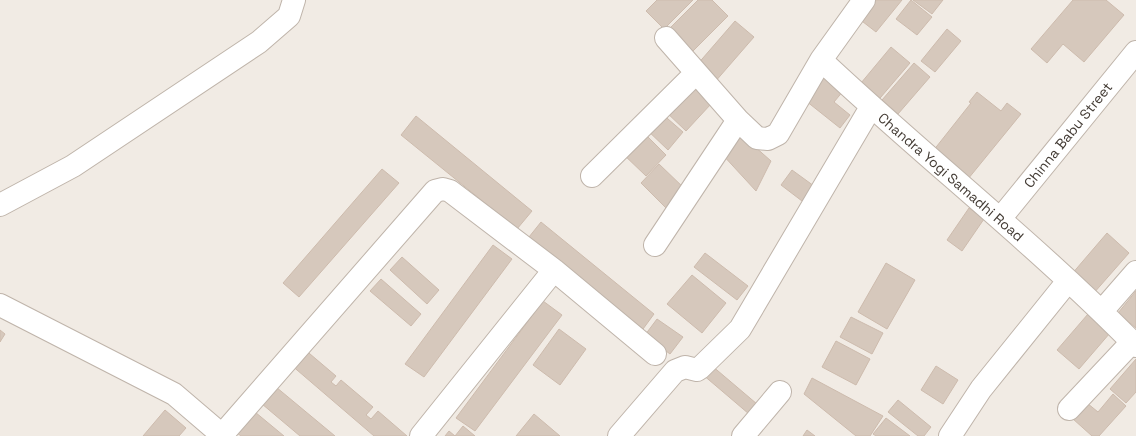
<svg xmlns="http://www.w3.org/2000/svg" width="1136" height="436" font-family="'Space Grotesk',sans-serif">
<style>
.building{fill:#d6c8bc;stroke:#cdbbad}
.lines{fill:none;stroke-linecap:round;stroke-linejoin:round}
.minor-casing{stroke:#bfb4aa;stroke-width:24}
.minor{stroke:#fff;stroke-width:22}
.labels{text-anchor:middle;stroke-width:3;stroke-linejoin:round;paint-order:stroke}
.street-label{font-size:14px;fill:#433b34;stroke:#fff}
</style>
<rect width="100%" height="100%" fill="#f1ebe4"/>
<path class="building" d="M657 0H693L664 29 646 11Z
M698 0H712L728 16 690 54 667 31Z
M872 0H902L876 32 858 18Z
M911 0 932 17 917 35 896 19Z
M913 0H943L932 14Z
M1073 0H1106L1124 15 1084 62 1063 44 1047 63 1031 49Z
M735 21 754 37 714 83 696 66Z
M947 29 961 41 935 72 921 61Z
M891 47 910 63 875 104 856 89Z
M914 63 930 77 898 114 882 100Z
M821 72 844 90 834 102 850 115 840 128 801 97Z
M690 84 711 104 686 131 664 110Z
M977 92 1001 111 1007 103 1021 114 968 179 933 151 971 103 969 102Z
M660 112 683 132 668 150 645 128Z
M416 116 532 211 517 229 401 135Z
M736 130 771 161 756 191 721 153Z
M642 131 666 155 646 176 621 152Z
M659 164 685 189 666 208 641 183Z
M382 169 399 183 299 297 283 283Z
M792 170 814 186 802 201 781 185Z
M969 208 984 219 962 251 947 240Z
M541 222 654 314 643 329 529 237Z
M1107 233 1129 253 1093 294 1071 275Z
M493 245 512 259 424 377 405 364Z
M705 253 748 286 737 300 694 267Z
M402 257 439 290 427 304 390 270Z
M886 263 915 280 887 329 858 312Z
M692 275 726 303 702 333 667 304Z
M381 279 421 314 411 326 370 291Z
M1136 291V328L1118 313Z
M543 301 562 315 475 431 456 418Z
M1088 314 1110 333 1079 369 1057 350Z
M851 317 883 333 872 354 840 337Z
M657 319 683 337 670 354 645 335Z
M559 329 586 349 560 385 533 365Z
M0 330 5 334 0 342Z
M836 341 870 359 856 385 822 367Z
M303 348 336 376 331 382 336 386 341 380 373 407 366 415 371 419 378 411 407 436H374L290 364Z
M1136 359V392L1126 403 1110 389Z
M711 365 757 404 749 414 702 374Z
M936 366 958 380 943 404 921 390Z
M812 378 883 416 870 436H856L804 394Z
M276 387 335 436H300L262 404Z
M1113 394 1126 406 1099 436H1092L1073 419 1087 403 1098 412Z
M898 400 931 427 924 436H918L888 412Z
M165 410 186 428 179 436H143Z
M255 412 284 436H241L237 433Z
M534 414 560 436H516Z
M886 418 910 436H876L873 434Z
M463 426 475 436H455Z
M807 430 815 436H803Z
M449 431 455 436H445Z"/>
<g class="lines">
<g class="minor-casing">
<path id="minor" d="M864 0 821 60C924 157 1037 245 1136 346
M666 38 738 120 757 138 768 139 778 134 821 60
M592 176 696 73
M0 205 73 166 259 42 289 16 294 0
M1000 219 1136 52
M655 245 738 120
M0 305 174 394 222 435 435 191 443 189 450 191 554 270 655 354
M1102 311 1136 272
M1069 409 1132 342
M421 436 554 270
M619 436 675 371 685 367 697 370 700 368 740 329 871 107
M743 436 780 392
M950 436 981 389 1068 281"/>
</g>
<use href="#minor" class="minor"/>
</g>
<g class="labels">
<g class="street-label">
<text transform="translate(1068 135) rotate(-51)" y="5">Chinna Babu Street</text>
<text transform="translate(951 177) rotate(41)" y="5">Chandra Yogi Samadhi Road</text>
</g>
</g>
</svg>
